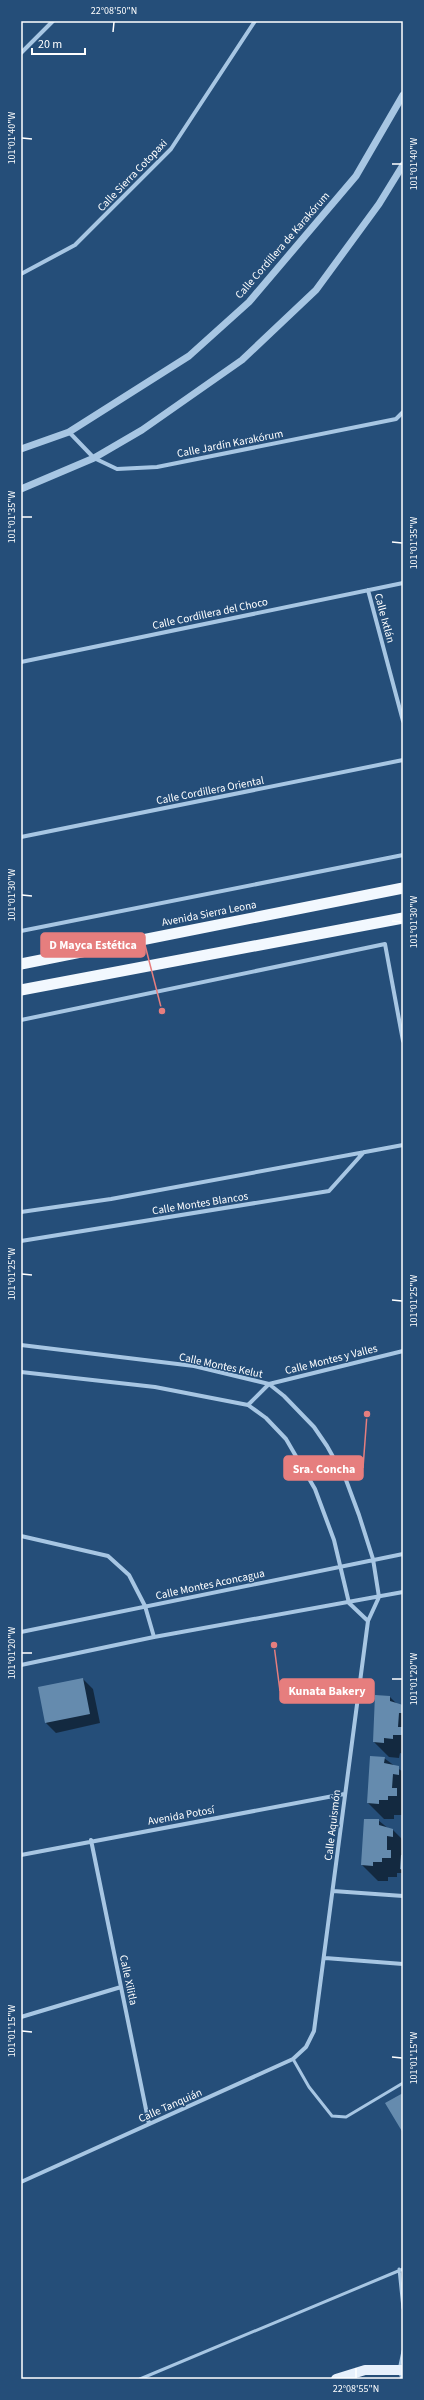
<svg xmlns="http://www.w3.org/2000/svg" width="424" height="2400" font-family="'Source Sans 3',sans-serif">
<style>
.shadow{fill:#0007}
.building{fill:#658bae}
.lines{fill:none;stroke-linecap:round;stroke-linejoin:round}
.service{stroke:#a7c6e3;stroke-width:3}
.minor{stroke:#a7c6e3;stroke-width:4}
.tertiary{stroke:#a7c6e3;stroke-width:7}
.primary{stroke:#e6f0fc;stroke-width:10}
.trunk{stroke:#f2f8fe;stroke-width:11}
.ticks{fill:none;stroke:#fff;stroke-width:1.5}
.labels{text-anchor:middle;stroke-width:3;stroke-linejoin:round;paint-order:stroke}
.street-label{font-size:11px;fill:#fff;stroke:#254e79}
.leader{fill:none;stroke:#e67e7e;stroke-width:1.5}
.callout-dot{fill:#e67e7e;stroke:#254e79;stroke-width:1.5}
.callout{fill:#e67e7e;stroke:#e67e7e;stroke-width:1.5}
.callout-label{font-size:12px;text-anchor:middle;font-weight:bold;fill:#fff}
.neatline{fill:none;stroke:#fff;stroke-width:1.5}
.ticks-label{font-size:10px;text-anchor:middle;fill:#fff}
</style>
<rect width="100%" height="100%" fill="#254e79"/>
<path class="shadow" d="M83 1679 93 1689 100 1723 56 1733 46 1723Z
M390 1697 397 1704 403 1706V1754L400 1753 399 1758 389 1757 374 1742Z
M384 1758 403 1772V1815H394V1819H384L368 1803Z
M378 1820 389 1829 393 1830 403 1840V1873H397V1877H388V1881H378L362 1865Z"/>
<path class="building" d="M83 1678 90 1714 45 1723 38 1687Z
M375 1695 390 1696V1701L403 1705V1713H399L398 1727H403L402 1735H393V1739L384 1738V1743L373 1742Z
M370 1756 385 1757 384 1763 399 1766V1775L393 1774 392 1788H397V1796H388V1800H379V1804L367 1803Z
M364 1819H379V1825L393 1829V1837L387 1836V1850H391V1858H382V1862H373V1866L361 1865Z
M401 1855H403V1870L400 1869Z
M403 2093V2133L385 2103Z"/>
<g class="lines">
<path class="service" d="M293 2059 309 2087 332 2116 346 2117 403 2083
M399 2269 403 2308
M140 2379 403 2269
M402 2379 399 2370 403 2351"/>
<path class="minor" d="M21 53 53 21
M21 274 75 245 171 149 255 21
M69 432 94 458 117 469 157 467 396 419 403 412
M368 590 403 721
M21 662 403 583
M21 837 403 760
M21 931 403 855
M21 1020 385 944 403 1041
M21 1212 111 1199 403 1145
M21 1241 329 1191 364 1152
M21 1345 194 1366 269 1384 284 1396 314 1427 327 1446 346 1480 359 1515 373 1559 379 1597 368 1621 314 2031 306 2047 293 2059 21 2182
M21 1372 155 1387 248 1405 266 1418 286 1439 315 1489 334 1540 349 1603 368 1621
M248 1405 269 1384 403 1351
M21 1536 108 1556 129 1575 145 1606 154 1637
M21 1632 403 1554
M21 1665 154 1637 403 1592
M91 1840 149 2124
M21 1855 344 1794
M333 1891 403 1896
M325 1958 403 1964
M21 2017 121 1987"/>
<path class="tertiary" d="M21 449 69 432 189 356 249 302 356 176 403 95
M21 489 94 458 142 430 242 360 316 290 379 204 403 165"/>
<path class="primary" d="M336 2379 365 2370H403"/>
<path class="trunk" d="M21 964 403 888
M21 990 403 918"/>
</g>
<path class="ticks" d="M113 32 114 22M22 138 32 139M392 164H402M22 517H32M392 542 402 543M22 895 32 896M392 921 402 922M22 1274 32 1275M392 1300 402 1301M22 1653H32M392 1679H402M22 2031 32 2032M392 2057 402 2058M356 2378V2368"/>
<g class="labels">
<g class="street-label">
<text transform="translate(132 175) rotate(-46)" y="4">Calle Sierra Cotopaxi</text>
<text transform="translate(282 245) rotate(-49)" y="4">Calle Cordillera de Karakórum</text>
<text transform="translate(230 443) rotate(-11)" y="4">Calle Jardín Karakórum</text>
<text transform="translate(210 613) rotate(-12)" y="4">Calle Cordillera del Choco</text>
<text transform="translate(385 618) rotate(75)" y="4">Calle Ixtlán</text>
<text transform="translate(210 790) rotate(-11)" y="4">Calle Cordillera Oriental</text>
<text transform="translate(209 913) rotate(-11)" y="4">Avenida Sierra Leona</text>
<text transform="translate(200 1203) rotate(-9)" y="4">Calle Montes Blancos</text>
<text transform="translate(331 1359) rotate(-14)" y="4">Calle Montes y Valles</text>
<text transform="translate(221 1365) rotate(12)" y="4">Calle Montes Kelut</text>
<text transform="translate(210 1584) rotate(-12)" y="4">Calle Montes Aconcagua</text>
<text transform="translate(181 1815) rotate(-10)" y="4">Avenida Potosí</text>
<text transform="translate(332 1825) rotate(-83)" y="4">Calle Aquismón</text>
<text transform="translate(129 1980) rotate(78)" y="4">Calle Xilitla</text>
<text transform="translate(170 2105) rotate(-24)" y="4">Calle Tanquián</text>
</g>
</g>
<path class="leader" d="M162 1011L145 945M367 1414L363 1468M274 1645L280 1691"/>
<g class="callout-dot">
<circle cx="162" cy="1011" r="4"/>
<circle cx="367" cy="1414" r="4"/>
<circle cx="274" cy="1645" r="4"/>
</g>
<g class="callout">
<rect x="41" y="933" width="104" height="24" rx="4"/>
<rect x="284" y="1456" width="79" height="24" rx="4"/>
<rect x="280" y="1679" width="94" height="24" rx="4"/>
</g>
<g class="callout-label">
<text x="93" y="949">D Mayca Estética</text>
<text x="324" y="1473">Sra. Concha</text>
<text x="327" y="1695">Kunata Bakery</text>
</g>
<rect width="424" height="2400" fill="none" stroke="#254e79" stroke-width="44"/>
<path d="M32 48v6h53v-6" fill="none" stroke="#ffffff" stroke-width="2"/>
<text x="38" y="48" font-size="12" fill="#ffffff" stroke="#254e79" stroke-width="3" paint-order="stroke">20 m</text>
<rect x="22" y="22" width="380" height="2356" class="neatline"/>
<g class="ticks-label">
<text x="114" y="14">22°08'50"N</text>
<text transform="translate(11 138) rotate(-90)" y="4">101°01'40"W</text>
<text transform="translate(413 164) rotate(-90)" y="4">101°01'40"W</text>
<text transform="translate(11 517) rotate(-90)" y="4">101°01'35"W</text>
<text transform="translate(413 543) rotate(-90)" y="4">101°01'35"W</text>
<text transform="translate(11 895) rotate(-90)" y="4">101°01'30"W</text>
<text transform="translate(413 922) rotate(-90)" y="4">101°01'30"W</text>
<text transform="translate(11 1274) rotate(-90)" y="4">101°01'25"W</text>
<text transform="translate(413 1301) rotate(-90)" y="4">101°01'25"W</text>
<text transform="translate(11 1653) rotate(-90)" y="4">101°01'20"W</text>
<text transform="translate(413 1679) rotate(-90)" y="4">101°01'20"W</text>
<text transform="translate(11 2031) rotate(-90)" y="4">101°01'15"W</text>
<text transform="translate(413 2058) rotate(-90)" y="4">101°01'15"W</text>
<text x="356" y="2392">22°08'55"N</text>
</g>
</svg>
